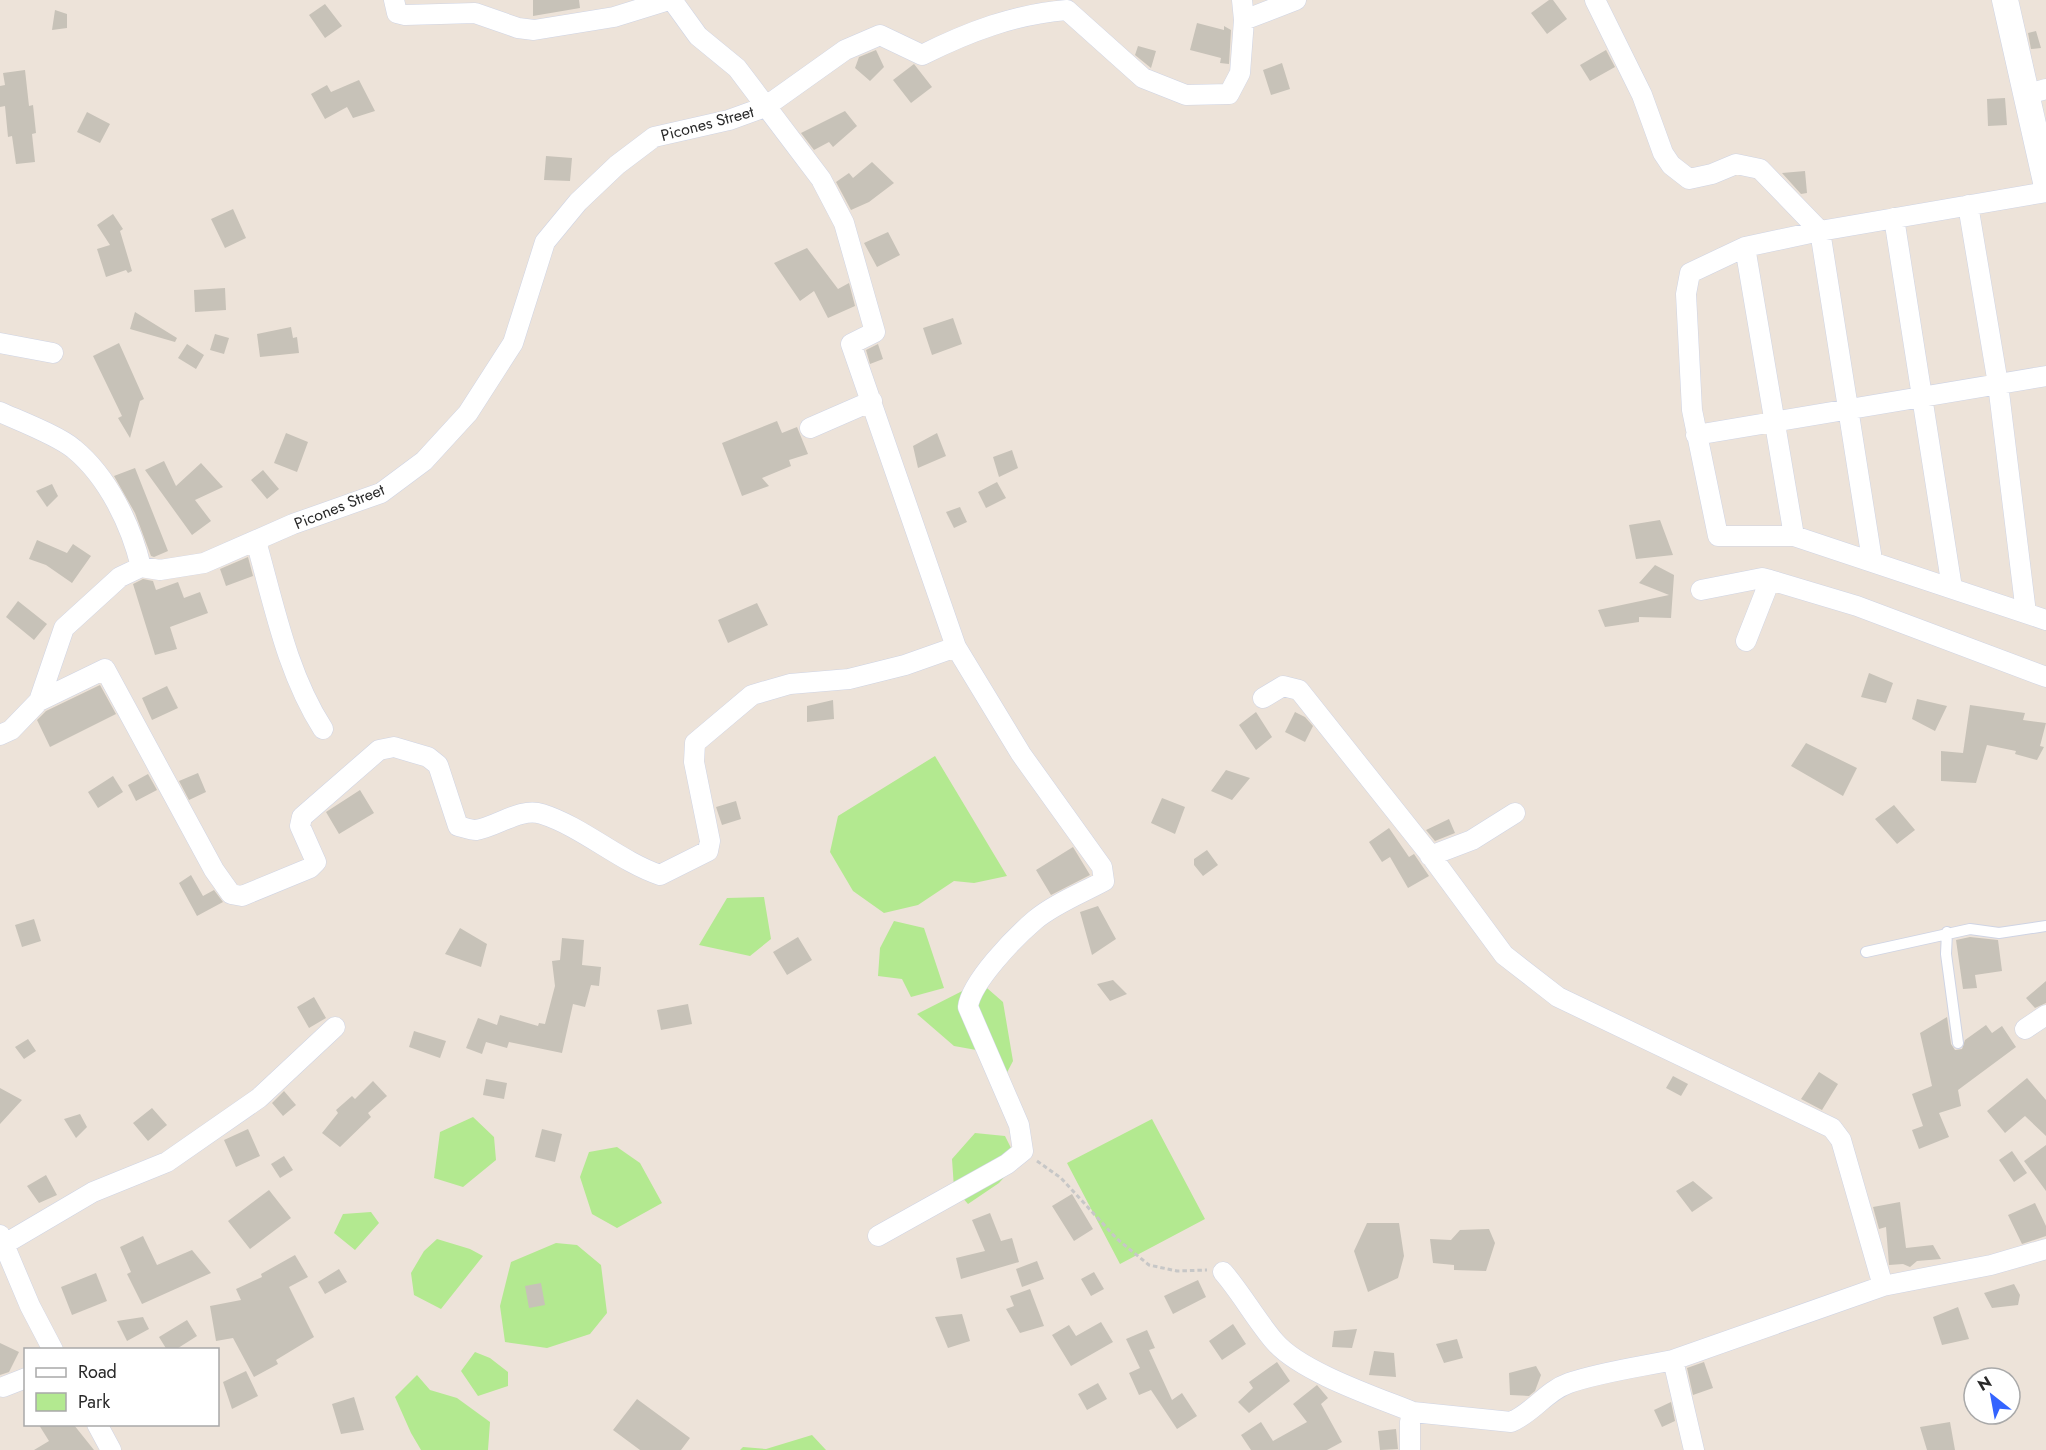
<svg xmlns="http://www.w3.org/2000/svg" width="2046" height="1450" font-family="Jost,sans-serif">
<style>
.green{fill:#b3e990}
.building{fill:#c7c2b8}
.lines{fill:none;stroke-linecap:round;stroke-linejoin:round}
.service-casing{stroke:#cfd4e4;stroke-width:12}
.minor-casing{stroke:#cfd4e4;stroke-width:21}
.tertiary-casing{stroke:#cfd4e4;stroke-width:27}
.path{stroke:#c7c7c7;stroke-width:3;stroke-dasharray:4.5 3;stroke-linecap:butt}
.service{stroke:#fff;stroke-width:10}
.minor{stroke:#fff;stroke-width:20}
.tertiary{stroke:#fff;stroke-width:26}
.labels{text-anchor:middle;stroke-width:4.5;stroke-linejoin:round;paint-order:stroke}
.street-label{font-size:16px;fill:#292929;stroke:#fff}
</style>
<rect width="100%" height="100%" fill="#ede3d9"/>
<path class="green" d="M935 756 1007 876 974 883 954 881 918 905 884 913 853 891 830 852 838 816Z
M764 897 771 939 750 956 699 945 727 898Z
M894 921 924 928 944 988 911 997 902 979 878 976 880 948Z
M980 982 1003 1002 1013 1061 1000 1086 982 1051 954 1046 917 1014Z
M473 1117 494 1137 496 1160 463 1187 434 1178 440 1132Z
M1152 1119 1205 1219 1120 1264 1067 1163Z
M975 1133 1005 1136 1018 1162 999 1183 968 1204 954 1188 952 1159Z
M617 1147 640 1163 662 1203 617 1228 592 1214 580 1177 589 1152Z
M371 1212 379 1223 355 1250 334 1233 343 1214Z
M437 1239 470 1249 483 1256 441 1309 414 1295 411 1273 424 1251Z
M556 1243 577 1245 601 1265 607 1313 590 1334 547 1348 505 1342 500 1306 511 1262Z
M475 1352 490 1358 508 1372V1386L478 1396 461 1371Z
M417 1375 430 1390 457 1398 490 1422 488 1450H421L411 1433 395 1397Z
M812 1435 826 1450H740L743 1447 766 1449Z"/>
<path class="building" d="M533 0H579L580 8 533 16Z
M1549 0H1553L1567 19 1547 34 1531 13Z
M325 4 342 26 325 38 309 15Z
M55 10 67 14V28L52 30Z
M1197 23 1224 30V26L1231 30 1229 64 1220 63 1221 58 1190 50Z
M2036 31 2041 48 2031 49 2028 33Z
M1138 46 1156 51 1151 68 1135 55Z
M876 50 884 67 870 81 855 68 859 57Z
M1606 50 1615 67 1590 81 1580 65Z
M1282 63 1290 89 1271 95 1263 70Z
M914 64 932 87 911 103 893 80Z
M25 70 29 106 33 105 36 133 32 134 35 162 16 164 12 136 8 137 5 106 0 107V86L5 85 3 73Z
M359 80 375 111 353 118 347 107 325 119 311 94 327 85 331 92Z
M2005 98 2007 125 1988 126 1987 99Z
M845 111 857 126 833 147 829 142 814 150 801 133Z
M87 112 110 124 100 143 77 132Z
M546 156 572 158 570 181 544 180Z
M872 162 894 183 869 202 851 210 836 182 849 173 853 178Z
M1805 171 1807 193 1801 194 1782 173Z
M233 209 246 238 225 248 211 219Z
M113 214 123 229 120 231 132 271 128 273 126 270 106 277 97 249 110 245 97 225Z
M888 232 900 255 877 267 864 243Z
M807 248 838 289 849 283 855 306 828 318 814 291 800 301 774 263Z
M225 288 226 310 195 312 194 290Z
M135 312 177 338 175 342 130 329Z
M953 318 962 344 932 355 923 328Z
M291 327 293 338 297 337 299 353 260 357 257 334Z
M215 334 229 338 224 354 210 350Z
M119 343 144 399 140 401 130 438 118 418 122 416 93 356Z
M187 344 204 355 196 369 178 358Z
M878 344 883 359 870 364 866 350Z
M777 421 782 433 797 427 808 454 789 460 791 466 762 478 769 486 742 496 722 443Z
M286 433 308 442 297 472 274 463Z
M937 433 946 456 918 468 913 446Z
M1012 450 1018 468 999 477 993 457Z
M164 461 176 486 201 463 223 487 195 500 211 521 192 535 145 470Z
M135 468 168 551 154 557 151 556 135 513 114 476Z
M263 470 279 489 267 499 251 480Z
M997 482 1006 498 986 508 978 492Z
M52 484 58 496 47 507 36 491Z
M960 507 967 522 954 528 946 512Z
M1660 520 1673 555 1636 559 1629 525Z
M37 540 67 553 73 544 91 556 72 583 46 565 29 559Z
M248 557 253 576 226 586 220 569Z
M1655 565 1674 575 1671 618 1639 617V622L1605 627 1598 610 1669 595 1639 583Z
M143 579 153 581 156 590 178 582 184 598 200 592 208 613 170 627 177 649 155 655 133 584Z
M18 601 47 624 34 640 6 617Z
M757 603 768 625 728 643 718 620Z
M1869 673 1893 683 1886 703 1861 697Z
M100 685 116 714 50 747 37 720 46 711Z
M167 686 178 708 152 720 142 698Z
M1917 699 1947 706 1935 731 1912 719Z
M833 700 834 719 807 722V706Z
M1970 705 2025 713 2023 720 2046 723 2040 746 2044 747 2037 760 2015 754 2016 751 1987 745 1976 783 1941 781V751L1963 753Z
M1256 712 1272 737 1256 750 1239 725Z
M1295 712 1305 717 1313 726 1305 742 1285 732Z
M1806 743 1857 768 1843 796 1791 766Z
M1226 770 1250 778 1232 800 1211 791Z
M198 773 206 792 189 800 179 781Z
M148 774 157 790 136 801 128 785Z
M113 776 123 792 98 808 88 792Z
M360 790 374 813 339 834 326 812Z
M1162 798 1185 807 1175 834 1151 823Z
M736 801 741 819 722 825 716 807Z
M1894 805 1915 830 1897 844 1875 819Z
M1449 819 1455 833 1435 841 1426 830Z
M1389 828 1409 857 1414 854 1429 876 1408 888 1390 857 1382 862 1369 842Z
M1073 847 1090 875 1051 895 1036 870Z
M1207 850 1218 865 1203 876 1194 865V859Z
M191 875 203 896 214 890 223 902 197 916 179 883Z
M1098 906 1116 939 1092 955 1080 912Z
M34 919 41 941 22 947 15 925Z
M460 928 487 944 481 967 445 954Z
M798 937 812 960 787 975 773 952Z
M1970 937 1998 940 2002 971 1975 975 1977 988 1963 989 1956 940Z
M562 938 584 940 582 965 601 967 599 986 591 985 585 1007 573 1004 562 1053 509 1042 507 1048 486 1042 482 1054 466 1048 478 1018 497 1025 500 1015 538 1026 539 1023 545 1024 555 986 552 961 560 960Z
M1113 980 1127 994 1110 1001 1097 984Z
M2046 981V1003L2035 1008 2026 998Z
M314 997 326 1018 309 1028 297 1007Z
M688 1004 692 1024 661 1030 657 1010Z
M1947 1017 1951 1044 1955 1050 1962 1049 1965 1040 1986 1025 1992 1033 2002 1026 2016 1047 1958 1090 1961 1106 1939 1113 1949 1137 1919 1149 1912 1130 1923 1126 1912 1094 1932 1086 1920 1033Z
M414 1031 446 1041 440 1058 409 1047Z
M28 1039 36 1051 24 1059 15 1047Z
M1819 1072 1838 1084 1822 1110 1801 1099Z
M1673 1076 1688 1084 1681 1096 1666 1088Z
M2027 1078 2046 1100V1136L2025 1116 2005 1133 1987 1111Z
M486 1079 507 1083 504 1099 483 1095Z
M373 1081 387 1096 368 1113 371 1117 340 1147 322 1133 338 1113 336 1110 352 1096 355 1099Z
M0 1088 22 1100 0 1124Z
M284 1091 296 1105 283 1116 272 1103Z
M152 1108 167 1125 148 1141 133 1123Z
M80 1114 87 1127 76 1138 64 1119Z
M248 1129 260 1156 236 1167 224 1140Z
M542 1129 562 1134 555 1162 535 1157Z
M2046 1145V1191L2024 1161Z
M2012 1151 2027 1173 2014 1182 1999 1160Z
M284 1156 293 1170 280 1178 271 1164Z
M46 1175 57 1195 39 1203 27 1186Z
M1693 1181 1713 1198 1692 1212 1676 1191Z
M269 1190 291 1218 250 1249 228 1221Z
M1072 1194 1093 1229 1074 1241 1052 1206Z
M1900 1202 1906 1248 1933 1245 1941 1259 1917 1261 1910 1267 1903 1264 1889 1265 1886 1227 1879 1229 1873 1207Z
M2035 1203 2046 1226V1236L2022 1244 2008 1215Z
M990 1213 1001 1241 1012 1238 1019 1262 961 1279 956 1258 985 1251 972 1220Z
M1367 1223H1399L1404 1256 1398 1278 1368 1292 1354 1251Z
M1489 1229 1495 1243 1486 1271 1454 1270V1265L1433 1263 1430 1239 1451 1240 1460 1230Z
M143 1236 157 1265 192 1250 211 1273 142 1304 127 1274 131 1272 120 1247Z
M295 1255 308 1277 289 1287 314 1337 276 1360 278 1364 254 1377 233 1338 216 1341 210 1306 241 1300 236 1289 262 1277 261 1274Z
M1037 1261 1044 1279 1022 1287 1016 1269Z
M339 1269 347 1282 325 1294 318 1282Z
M1094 1272 1104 1289 1091 1296 1081 1279Z
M96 1273 107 1301 72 1315 61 1287Z
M1198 1280 1206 1297 1173 1314 1164 1296Z
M541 1283 545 1305 529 1308 525 1286Z
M2014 1284 2020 1295 2018 1305 1992 1308 1984 1293Z
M1030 1289 1044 1326 1020 1333 1006 1309 1014 1306 1010 1296Z
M1958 1307 1969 1339 1942 1345 1933 1317Z
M962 1314 970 1341 948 1348 935 1317Z
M143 1317 149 1329 127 1341 117 1321Z
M187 1320 197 1336 175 1350H167L159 1337Z
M1101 1322 1113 1342 1071 1366 1052 1335 1069 1325 1076 1336Z
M1233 1324 1246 1344 1222 1360 1209 1341Z
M1357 1329 1352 1348 1332 1347 1334 1331Z
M1147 1330 1155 1348 1149 1350 1172 1400 1182 1393 1197 1416 1177 1429 1151 1390 1139 1395 1129 1373 1140 1368 1126 1339Z
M1457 1339 1463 1358 1444 1363 1436 1344Z
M0 1343 19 1352 9 1372 0 1375Z
M1374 1351 1394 1353 1396 1377 1369 1375Z
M1277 1362 1290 1381 1249 1413 1238 1402 1253 1388 1249 1382Z
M1704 1362 1713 1388 1693 1395 1687 1368Z
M1536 1366 1541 1375 1535 1391 1529 1396 1510 1395 1509 1373Z
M246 1371 258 1396 232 1409 223 1382Z
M1098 1383 1107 1399 1087 1410 1078 1394Z
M1317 1385 1328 1398 1321 1404 1342 1442 1327 1450H1251L1241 1435 1261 1422 1273 1441 1307 1422 1293 1404Z
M354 1397 364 1430 341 1434 332 1404Z
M637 1399 690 1438 681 1450H640L613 1430Z
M1671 1402 1675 1421 1662 1427 1654 1410Z
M1950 1422 1955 1450H1927L1920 1427Z
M39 1425H74L94 1450H34L49 1441Z
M1396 1429 1398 1449 1380 1450 1378 1431Z"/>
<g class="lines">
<g class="service-casing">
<path id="service" d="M1947 932 1946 954 1958 1043
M1866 952 1970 929 1999 933 2046 926"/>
</g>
<g class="minor-casing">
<path id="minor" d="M394 0 397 13 405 15 475 13 518 28 534 30 614 17 669 0
M672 0 698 36 737 68 821 179 844 223 875 332 851 344 956 647 1021 754 1102 867 1104 881C1082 893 1054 904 1035 920 1015 937 971 982 968 1007L1019 1125 1023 1151 1007 1164 878 1236
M1595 0 1642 95 1663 153 1671 165 1689 179 1712 174 1736 164 1760 169 1820 231 1872 560
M1244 20 1296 0
M2028 94 2046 89
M2046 192 1820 231 1745 247 1690 273 1686 294 1692 410 1718 536H1794L2046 620
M1968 205 1998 384 2026 613
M1894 218 1952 588
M1745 247 1794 536
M0 343 53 353
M0 412C20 421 59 436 74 449 108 477 131 525 141 567
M810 428 872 401
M1696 435 2046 376
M256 541C274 605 287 673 323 729
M1701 590 1762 578 1770 580 1857 606 2046 677
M1746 641 1770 580
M1263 698 1283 686 1299 690 1428 852 1504 955 1558 997 1832 1128 1841 1140 1883 1286
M39 701 105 669 214 870 231 894 242 896 310 868 316 862 300 826 302 817 379 750 394 747 428 757 438 765 458 826C463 827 470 830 476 830 497 827 520 807 542 814 583 827 619 861 660 875L708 851 710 841 694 762 695 743 752 695 790 684 849 679 905 665 956 647
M0 735 11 730 39 701 64 628 120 577 141 567 160 570 204 563 293 524 381 493 424 461 468 413 513 343 545 242 578 202 617 165 654 137 729 120 765 107 845 50 880 35 922 55C968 32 1015 14 1067 10L1143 78 1186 95 1229 94 1240 73 1244 20 1242 0
M1430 856 1472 840 1515 813
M2025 1029 2046 1015
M0 1235 30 1306 53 1350
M3 1245 93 1192 167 1162 259 1098 335 1027
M1223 1272C1242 1294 1256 1320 1275 1342 1301 1372 1376 1397 1413 1412
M1673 1360 1883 1286 1991 1265 2046 1249
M3 1387 26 1378
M97 1424 111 1450
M1410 1450V1422L1413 1412 1511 1422C1533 1413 1546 1391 1569 1383 1601 1372 1639 1367 1673 1360L1694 1450"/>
</g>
<g class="tertiary-casing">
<path id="tertiary" d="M2005 0 2046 182"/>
</g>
<path class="path" d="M1037 1161 1061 1178 1117 1239 1149 1265 1177 1271 1207 1270"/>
<use href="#service" class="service"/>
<use href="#minor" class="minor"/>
<use href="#tertiary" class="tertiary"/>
</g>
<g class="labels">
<g class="street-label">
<text transform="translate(707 123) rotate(-15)" y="6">Picones Street</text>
<text transform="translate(339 506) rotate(-22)" y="6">Picones Street</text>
</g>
</g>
<rect x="24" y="1348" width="195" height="78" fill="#ffffff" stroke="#a9a9a9" stroke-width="1.5"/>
<rect x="36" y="1368" width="30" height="9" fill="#ffffff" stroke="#a9a9a9" stroke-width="1.5"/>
<text x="78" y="1378" font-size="18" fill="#292929">Road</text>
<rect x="36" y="1393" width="30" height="18" fill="#b3e990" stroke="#a9a9a9" stroke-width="1.5"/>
<text x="78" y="1408" font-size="18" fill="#292929">Park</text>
<g transform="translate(1992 1396) rotate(329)"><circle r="28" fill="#ffffff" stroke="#a9a9a9" stroke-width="1.5"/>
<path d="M0-4.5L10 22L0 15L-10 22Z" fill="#3464ff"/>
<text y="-9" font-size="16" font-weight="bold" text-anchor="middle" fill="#292929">N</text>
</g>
</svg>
